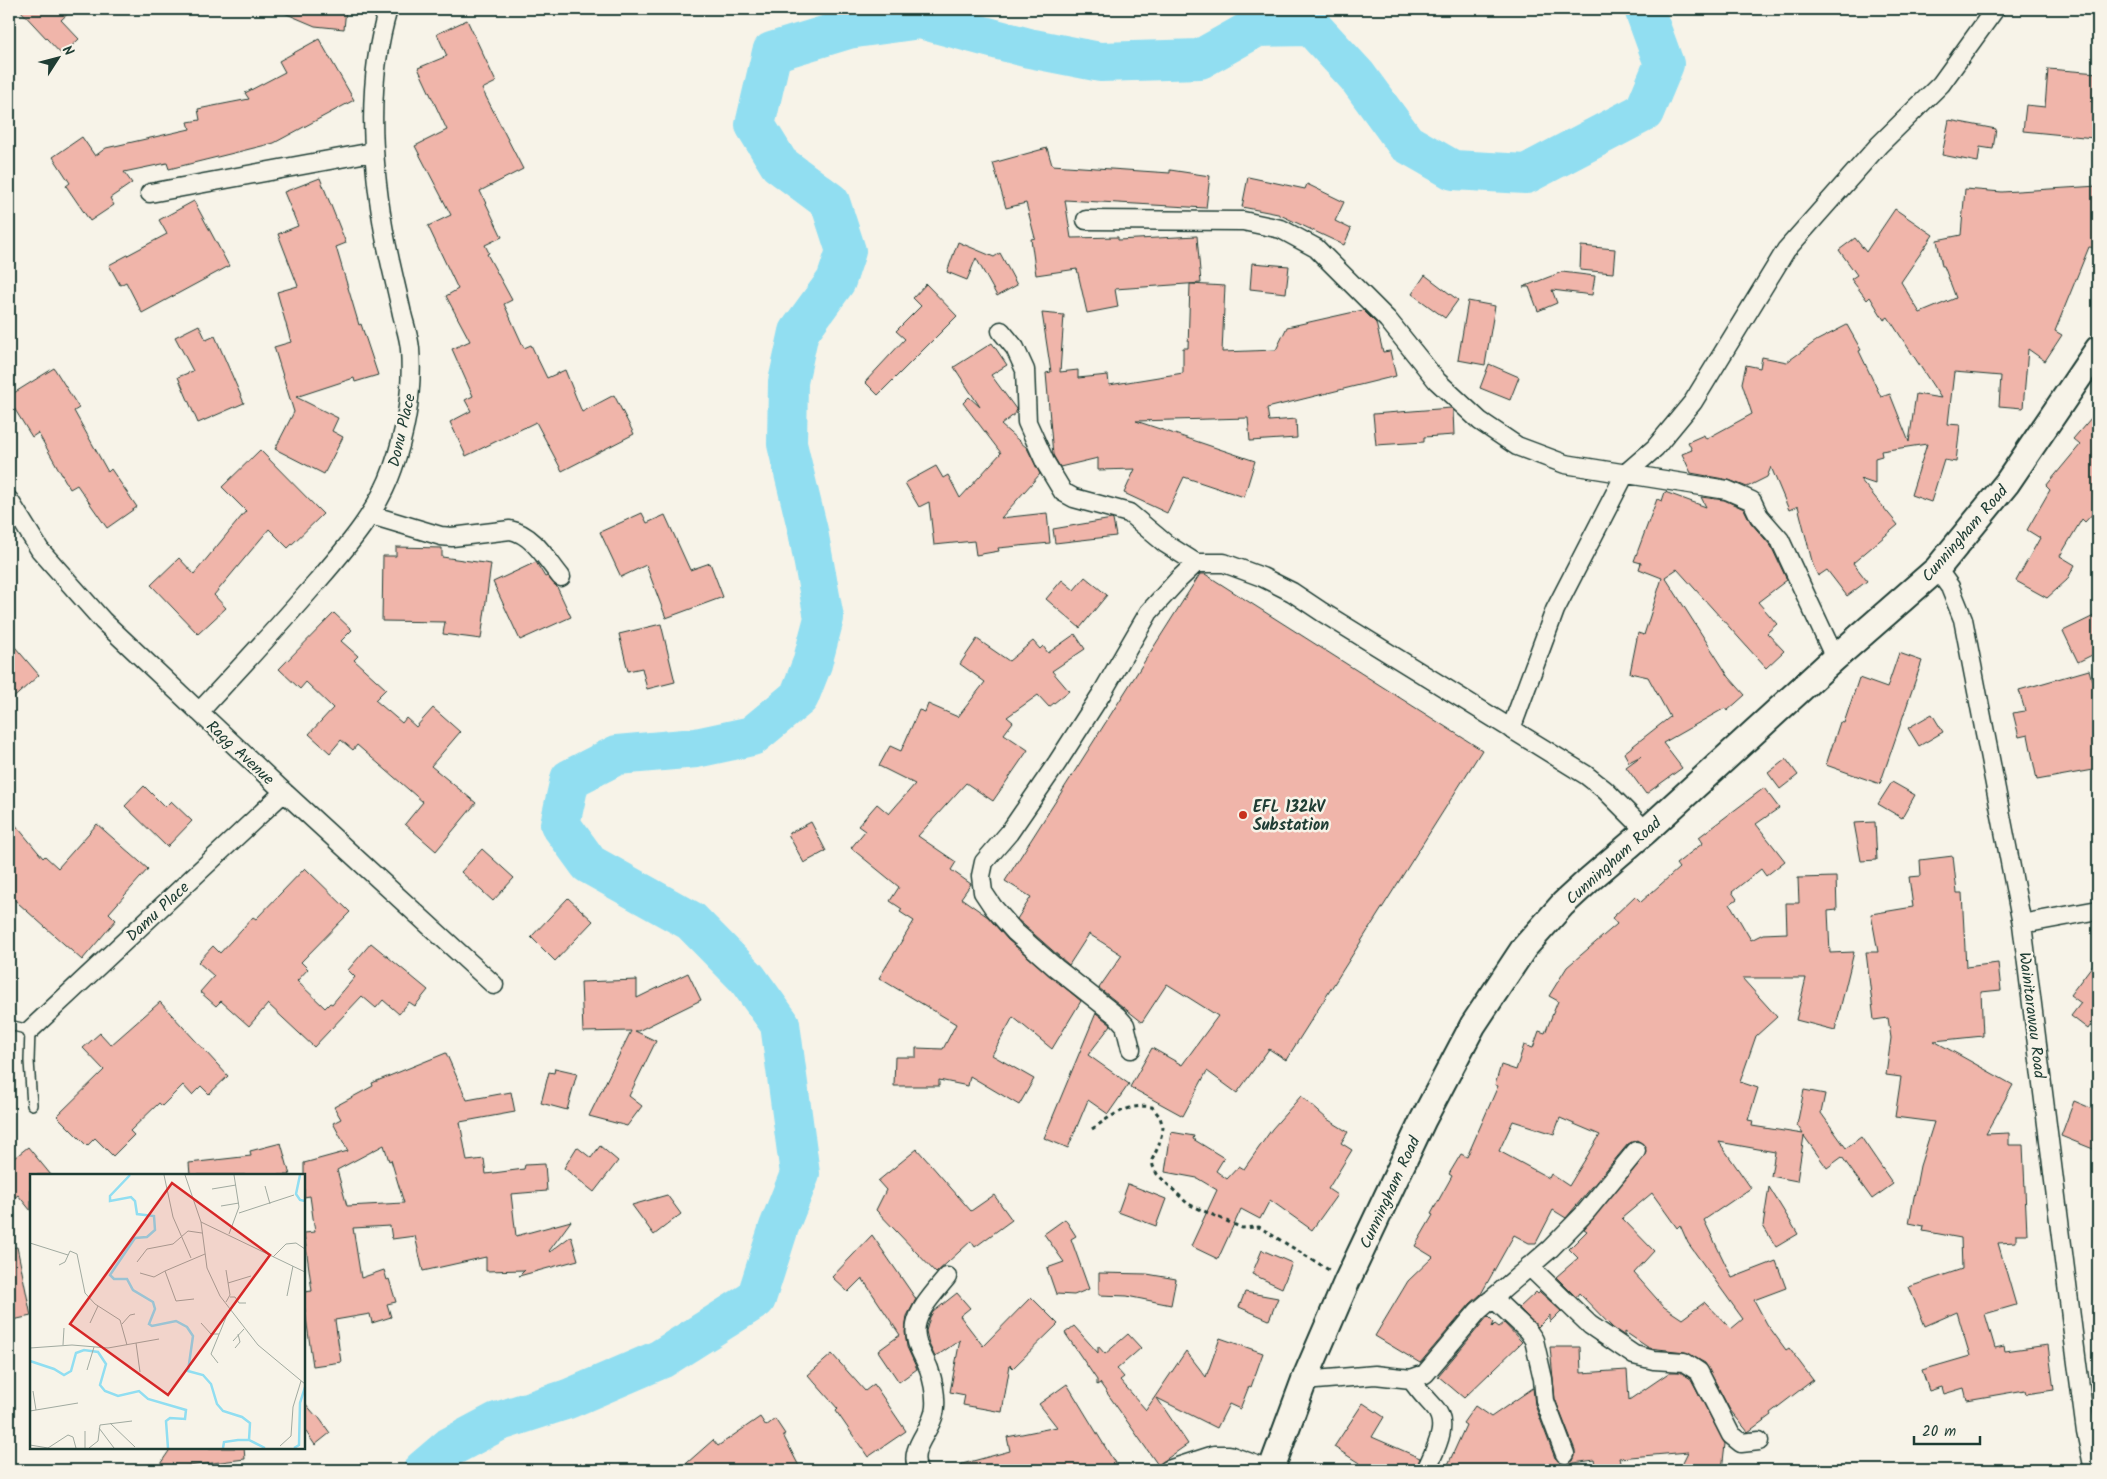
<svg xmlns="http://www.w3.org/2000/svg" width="2107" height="1479" font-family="Kalam,sans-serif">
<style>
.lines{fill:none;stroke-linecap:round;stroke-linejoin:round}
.river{stroke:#91def1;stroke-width:40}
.building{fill:#f0b5aa;stroke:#1f3d34;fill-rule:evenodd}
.lane-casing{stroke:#1f3d34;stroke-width:12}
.street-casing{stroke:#1f3d34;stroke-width:21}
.secondary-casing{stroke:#1f3d34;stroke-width:29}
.path{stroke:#1f3d34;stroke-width:3;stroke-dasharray:4 4;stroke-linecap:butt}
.lane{stroke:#f7f3e8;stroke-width:9}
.street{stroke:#f7f3e8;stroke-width:18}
.secondary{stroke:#f7f3e8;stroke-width:25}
.poi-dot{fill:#c8321e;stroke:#f7f3e8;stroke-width:2}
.labels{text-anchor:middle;stroke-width:5;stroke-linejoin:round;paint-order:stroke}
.street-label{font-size:16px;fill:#1f3d34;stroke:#f7f3e8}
.poi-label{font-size:16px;font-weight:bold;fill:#1f3d34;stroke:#f7f3e8;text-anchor:start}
.inset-river{fill:none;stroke:#91def1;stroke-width:2.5}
.inset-road{fill:none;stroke:#a1aaa0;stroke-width:1}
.view{fill:#d62828;fill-opacity:0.15;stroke:#d62828;stroke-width:2.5}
.inset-edge{fill:none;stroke:#1f3d34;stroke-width:2.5}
</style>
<rect width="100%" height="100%" fill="#f7f3e8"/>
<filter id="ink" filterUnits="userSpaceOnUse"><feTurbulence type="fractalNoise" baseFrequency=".02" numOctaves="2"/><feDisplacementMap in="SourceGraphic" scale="10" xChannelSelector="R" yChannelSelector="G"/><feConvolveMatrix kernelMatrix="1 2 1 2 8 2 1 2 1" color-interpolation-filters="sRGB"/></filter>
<g filter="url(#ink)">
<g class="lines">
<path class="river" d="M423 1470 450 1447 497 1422 568 1399 661 1359 756 1299 779 1227 800 1174 780 1024 747 978 691 921 589 864 560 824 570 779 617 755 696 748 752 736 799 697 812 664 824 618 808 531 787 444 788 382 799 332 836 281 846 251 830 202 779 164 755 125 772 52 848 29 920 19 1029 48 1100 62 1200 59 1257 27 1311 26 1357 76 1406 143 1453 170 1526 174 1644 112 1664 64 1644 9"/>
</g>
<path class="building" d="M19 9H73L61 20 79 39 62 55Z
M275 9H346L344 29 315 26Z
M467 20 496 82 482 89 523 169 480 191 502 237 485 245 489 253 487 254 512 300 504 304 524 348 531 345 547 378 565 370 582 412 614 395 634 434 562 471 536 422 466 456 450 422 471 411 465 400 473 396 452 349 470 341 446 296 458 289 428 226 451 215 415 146 447 130 418 68 447 56 437 34Z
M319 39 354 100 274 143 169 169 167 163 124 172 132 183 110 198 114 205 90 221 66 186 70 183 53 157 82 137 95 156 106 148 190 129 188 122 200 120 198 109 249 99 245 93 285 72 279 61Z
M2048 69 2098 73V132H2095L2094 138 2023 131 2026 105 2045 107Z
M1949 120 1996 129 1993 149 1980 147 1978 162 1942 155Z
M1047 148 1052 165 1170 173V170L1210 176 1206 208 1065 200 1071 238 1118 237V240L1197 236 1201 283 1115 289 1118 307 1087 313 1077 269 1036 275 1031 239 1035 238 1026 203 1006 208 993 163Z
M1248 177 1305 189 1307 184 1344 202 1335 221 1351 229 1344 245 1278 214 1242 207Z
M320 178 346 243 336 247 359 325 361 324 378 375 355 382 354 378 296 397 338 418 332 431 343 437 324 474 275 449 294 412 274 347 291 342 277 292 298 286 278 234 298 226 284 192Z
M2098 186V248L2089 247 2055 331 2062 335 2045 361 2028 349 2023 408 1999 406 2001 376 1954 372 1948 424 1960 425 1956 462 1944 460 1931 502 1911 495 1927 444 1881 451 1882 456 1875 458V484L1860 479 1898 525 1853 563 1867 581 1847 596 1827 570 1818 576 1813 565 1798 506 1789 510 1771 467 1767 477 1747 487 1729 480 1691 473 1682 454 1692 450 1688 442 1704 435 1706 439 1752 414 1742 383 1746 365 1760 368 1762 357 1787 362 1816 341 1847 325 1861 350 1859 351 1881 397 1890 394 1909 442 1916 394 1941 398 1888 317 1884 320 1870 297 1867 300 1851 279 1857 275 1839 250 1855 238 1866 252 1895 209 1933 235 1901 282 1920 313 1956 298 1944 266H1942L1937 240 1961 235 1965 189 2002 192Z
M194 201 229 266 142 313 126 282 120 285 109 265 167 234 159 220Z
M958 242 994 257 1000 253 1017 285 997 296 976 258 967 280 947 272Z
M1581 246 1615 249 1613 273 1580 270Z
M1252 263 1289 266 1286 293 1250 289Z
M1562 272 1595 276 1592 295 1552 290 1557 303 1538 311 1529 287H1523Z
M1425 275 1458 300 1445 318 1412 294Z
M926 284 957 316 878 395 865 382 905 339 896 331 921 306 913 298Z
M1190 284 1225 286 1222 352 1276 350 1287 327 1363 310 1376 323 1383 352 1390 351 1396 376 1267 408 1269 421 1296 419 1297 438 1250 441 1248 418 1136 421 1255 461 1244 497 1184 477 1167 513 1124 493 1135 469 1098 470V458L1060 467 1053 455 1046 373 1051 372 1042 313 1064 315 1060 372 1078 370V378L1108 375 1109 385 1183 373V348H1188Z
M1468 301 1495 306 1485 365 1458 360Z
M199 325 206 340 215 336 244 403 198 423 178 377 193 371 175 337Z
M992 343 1007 365 991 375 1016 409V413L1001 425 1027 448 1040 474 1001 518 1047 513 1050 543 998 548 999 551 976 555 974 541 934 545 929 502 919 507 905 483 936 466 943 478 948 475 960 498 1001 453 963 403 969 397 980 407 954 367Z
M1489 364 1519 377 1510 400 1480 388Z
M54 368 79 408 74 411 108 472 111 469 137 507 107 528 77 485 70 489 38 433 32 437 9 400V396Z
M1451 408 1453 410 1454 435 1424 437V442L1376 445 1373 414Z
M2098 410V508L2085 522 2082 519 2060 556 2075 565 2067 580 2047 598 2016 581 2040 538 2027 530 2050 490 2046 486 2080 445 2073 439Z
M260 450 323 514 288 548 269 529 214 595 226 608 198 634 151 585 179 558 194 574 246 511 222 487Z
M1665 492 1706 507 1701 497 1724 500 1744 509 1751 523 1771 546 1787 580 1758 602 1777 624 1767 633 1784 651 1766 668 1677 569 1665 577 1729 677 1745 695 1727 711 1725 708 1663 743 1682 768 1646 794 1626 767 1641 756 1629 762 1624 753 1670 717 1648 677 1630 673 1638 633 1644 635 1662 578 1639 569 1641 563 1634 561 1657 499 1662 501Z
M642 513 647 523 665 515 690 570 710 563 723 597 666 618 646 565 621 577 600 532Z
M1112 519 1113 520 1116 536 1055 543 1053 529Z
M396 547 442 548V557L491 564 481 639 443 634 445 622 382 621 383 556H396Z
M536 562 545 577 547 576 557 587 571 617 520 640 493 582Z
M1200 574H1205L1482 750 1286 1060 1269 1049 1237 1093 1207 1071 1183 1116 1130 1087 1152 1048 1182 1065 1218 1016 1167 984 1142 1022 1099 988 1122 955 1089 934 1069 965 1017 919 1031 897 1005 881Z
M1085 577 1107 595 1080 628 1046 599 1062 580 1074 590Z
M334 613 352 630 341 641 358 656 354 660 386 689 375 700 402 723 406 718 416 727 433 708 460 732 431 766 476 803 436 851 405 824 423 802 357 745 353 750 341 740 330 753 309 734 333 708 306 682 300 689 279 669Z
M2098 614V652L2078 662 2063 631Z
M661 624 675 682 647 689 642 668 628 671 619 634Z
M1075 634 1085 649 1052 671 1069 691 1049 707 1038 695 1007 717 1013 722 1004 734 1028 750 993 801 966 783 918 836 956 862 951 870 971 884 961 898 988 917 1008 940 1081 1001 1052 1049 1013 1017 992 1055 1034 1079 1019 1105 970 1076 968 1086 939 1080V1086H894L895 1057H916V1048L943 1049 956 1024 879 978 914 921 900 912 902 909 890 901 899 887 851 848 865 831 858 826 877 804 889 814 915 784 879 766 890 746 901 751 919 710 925 712 928 704 958 717 985 682 960 664 977 639 1009 661 1033 641 1040 649 1043 646 1048 653Z
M9 640 39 675 9 702Z
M1899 653 1922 661 1880 784 1826 765 1840 722 1844 723 1859 678 1887 688Z
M2089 670 2098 701V769L2037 780 2028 735 2019 737 2013 713 2025 711 2019 690Z
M1932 714 1943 732 1919 746 1908 728Z
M1786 759 1798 775 1780 789 1768 773Z
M1892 782 1915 795 1902 818 1878 804Z
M144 786 165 807 171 801 192 821 167 847 125 806Z
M1764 788 1779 808 1756 824 1785 861 1766 876 1761 869 1732 892 1737 899 1730 904 1751 940 1763 934 1787 933 1786 903H1799L1798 878 1836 877 1837 910 1828 911 1830 953 1854 952 1835 1030 1796 1020 1806 978H1742L1777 1017 1756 1036 1740 1082 1758 1088 1748 1120 1753 1121 1752 1126 1803 1134 1797 1125 1804 1090 1825 1094 1821 1113 1846 1148 1861 1137 1893 1184 1872 1199 1842 1157 1827 1168 1804 1136 1797 1181 1771 1176 1775 1152 1719 1142 1751 1188 1704 1220 1732 1278 1776 1261 1786 1288 1754 1300 1767 1324 1786 1350 1789 1348 1813 1380 1770 1413 1771 1415 1748 1432 1730 1410 1705 1363 1685 1352 1649 1348 1625 1332V1336L1613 1328 1579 1293 1576 1297 1556 1277 1578 1258 1569 1249 1587 1231 1584 1229 1644 1157 1646 1147 1637 1140 1628 1144 1566 1218 1553 1210 1536 1243H1529L1514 1235 1481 1294 1470 1304 1420 1363 1375 1336 1408 1281 1433 1257 1415 1246 1433 1215 1431 1214 1452 1176 1449 1174 1461 1154 1467 1157 1498 1086 1495 1085 1501 1065 1516 1070 1524 1045 1533 1048 1539 1031 1545 1033 1558 1001 1549 996 1567 967 1617 924 1612 918 1635 896 1641 902 1679 868 1676 864 1703 843 1699 837ZM1560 1118 1600 1135 1569 1186 1551 1174 1549 1178 1499 1151 1513 1121 1554 1134ZM1652 1193 1677 1228 1680 1225 1688 1243 1743 1319 1731 1329 1705 1302 1682 1319 1664 1307 1634 1273 1654 1251 1622 1218Z
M9 817 43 858 45 856 58 868 97 824 148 869 109 913 116 920 82 960 9 895Z
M811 822 826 851 804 863 788 834Z
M1875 822 1877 860 1861 861 1854 823Z
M482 849 514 878 493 901 461 872Z
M1953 856 1957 893H1962L1966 967 1998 963 2001 990 1981 992 1983 1036 1934 1041 2013 1085 1986 1134 2009 1133V1145H2023L2027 1234H2016V1242L1998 1243 2016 1305 1985 1314 1995 1348 2004 1346 2005 1351 2048 1345 2054 1390 2026 1394 2025 1390 1967 1400 1964 1388 1944 1394 1942 1387 1929 1391 1922 1370 1970 1356 1957 1312 1925 1326 1909 1287 1962 1269 1961 1238 1923 1231 1924 1226 1909 1223 1920 1166 1934 1122 1895 1117 1901 1077 1886 1075 1891 1038 1888 1018 1874 1020 1866 952H1878L1871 914 1913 907 1909 877 1921 876 1920 860Z
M305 868 350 912 301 962 308 969 297 981 325 1008 330 1003 332 1004 355 977 348 970 371 943 428 990 415 1006 409 1002 399 1014 383 1000 376 1008 362 996 314 1047 268 1004 249 1026 221 1001 216 1006 200 992 214 976 198 962 213 946 220 953 253 917 256 919Z
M568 898 593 921 555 961 531 937Z
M2098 958V1017L2097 1016 2088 1029 2071 1016 2081 1003 2070 995Z
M688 973 701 1000 638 1031H635L656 1041 629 1096 642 1106 627 1126 589 1116 631 1031 583 1032 581 982 637 980V998Z
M160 1002 228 1076 209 1094 201 1086 192 1095 183 1085 162 1106 159 1103 130 1131 134 1135 113 1156 95 1138 87 1146 57 1116 104 1070 83 1048 100 1033 111 1045Z
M1096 1013 1111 1025 1088 1055 1129 1084 1108 1114 1088 1100 1068 1148 1044 1138Z
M446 1053 467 1100 511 1092 515 1112 460 1122 467 1161 484 1159 486 1174 524 1169 525 1165 545 1164 547 1191 511 1194 516 1236 571 1221 549 1251 550 1252 571 1236 578 1260 519 1276 525 1270 486 1271V1257L423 1271 415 1236 392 1239 390 1226 353 1228 361 1278 384 1270 387 1280 389 1279 396 1302 387 1304 391 1317 372 1323 370 1314 335 1320 341 1362 313 1366 304 1304V1292L312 1291 304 1233 315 1232 310 1196 304 1197V1163L348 1151 333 1123 341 1119 334 1107 373 1086 372 1083ZM384 1145 389 1161 391 1160 404 1203 347 1206 337 1170Z
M555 1068 577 1073 567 1110 541 1103 549 1072 554 1073Z
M1301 1096 1327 1119 1348 1132 1341 1143 1352 1150 1328 1189 1337 1195 1312 1230 1270 1200 1260 1219 1241 1209 1218 1259 1191 1246 1217 1190 1197 1178 1165 1172 1171 1132 1194 1136 1193 1139 1224 1158 1216 1171 1227 1179 1239 1166 1244 1169 1272 1129Z
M2074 1101 2098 1111V1151L2061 1136Z
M281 1143 290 1175H190L189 1163 251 1156 250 1151Z
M600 1146 618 1161 594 1192 564 1168 577 1147 591 1158Z
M28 1147 51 1175H31V1211L18 1195 9 1202V1162Z
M917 1149 971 1211 994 1195 1012 1220 975 1247 971 1241 936 1273 876 1210 886 1190 878 1181Z
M1128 1184 1166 1199 1156 1226 1118 1212Z
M1769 1187 1798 1234 1776 1247 1763 1226Z
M667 1195 681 1214 654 1235 632 1205Z
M1065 1219 1076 1236 1071 1239 1089 1289 1074 1295 1056 1294 1047 1268 1064 1262 1044 1234Z
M872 1235 916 1299 907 1316 905 1332 907 1347 917 1369 899 1382 878 1351 900 1335 862 1278 848 1292 832 1277Z
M17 1247 31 1316 13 1320 11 1309 9 1310V1248Z
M1262 1250 1292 1263 1282 1288 1252 1274Z
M1099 1273 1147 1274 1176 1279 1171 1305 1127 1296 1099 1295Z
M1245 1292 1278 1298 1269 1320 1239 1307Z
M1536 1292 1538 1294 1540 1292 1561 1311 1550 1322V1315L1538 1327 1519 1308Z
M957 1293 970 1308 960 1316 983 1346 1031 1297 1058 1324 1013 1368 1010 1365 1002 1412 963 1405 965 1395 950 1392 960 1340 935 1357 929 1344 926 1331 930 1317 933 1312Z
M1488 1316 1494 1322 1492 1327 1495 1324 1499 1327 1504 1323 1522 1342 1464 1398 1438 1376Z
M1074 1326 1098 1353V1346L1105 1354 1128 1334 1141 1348 1117 1369 1124 1377 1120 1380 1146 1410 1186 1351 1206 1377 1220 1338 1263 1353 1251 1387 1249 1386 1240 1409 1229 1404 1217 1428 1157 1398 1188 1444 1158 1465 1100 1383 1097 1385V1380L1065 1333Z
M1550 1347H1580L1581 1373 1627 1370 1629 1400 1670 1372H1680L1691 1379 1725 1444 1722 1470H1679L1688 1452 1619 1458 1621 1467 1603 1470H1596L1594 1460 1574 1463 1561 1470H1438L1439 1467 1446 1469 1466 1425 1463 1423 1475 1406 1491 1417 1533 1388 1535 1405 1555 1458 1564 1464 1573 1461 1575 1456V1450L1555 1399Z
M832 1354 865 1391 874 1384 906 1431 868 1457 836 1411 838 1409 808 1375Z
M1067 1384 1115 1463 1103 1470H963L962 1464 1010 1451 1007 1437 1057 1427 1039 1404Z
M304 1402 316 1416 317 1415 330 1433 315 1445 304 1429Z
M1363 1403 1384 1417 1372 1437 1420 1458 1416 1470H1370L1334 1447Z
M760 1417 766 1426 775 1419 785 1434 783 1435 801 1470H679L713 1440 718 1446Z
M171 1448H244L245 1459 156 1470Z"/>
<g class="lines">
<g class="lane-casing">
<path id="lane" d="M9 1025 30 1030 29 1061 32 1105"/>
</g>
<g class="street-casing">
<path id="street" d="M150 193 373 152
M1086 220 1243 221 1281 229 1316 248 1388 320 1437 381 1480 421 1517 446 1565 464 1727 490 1752 501 1759 516 1780 540 1835 658
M1001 331 1015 348 1025 370 1027 422 1045 462 1063 492 1074 498 1129 513 1166 544 1196 563
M9 500 40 550 103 621 284 792 494 985
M371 515 441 536 452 537 510 530C533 534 547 560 561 577
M1937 569 1950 587 1963 619 2022 924 2073 1333 2086 1432 2094 1470
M199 712C239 669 279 626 317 582 347 547 378 512 393 468 406 430 413 389 410 349 409 337 405 326 402 314 396 285 388 256 383 226 371 154 367 80 388 9
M1511 729 1555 610 1625 474 1655 448 1693 402 1786 250 1879 145 1941 84 1995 9
M2022 924 2098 910
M30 1030 284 792
M1131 1049 1125 1025 1117 1016 1056 968 1015 932 993 907 983 892 981 876 984 862 1009 833 1057 763 1102 693 1149 612 1178 580 1196 563H1224L1262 577 1292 592 1322 612 1586 775 1605 790 1646 831
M1529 1266 1590 1325 1634 1355 1654 1360 1684 1362 1699 1372 1731 1435 1741 1443 1759 1441
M1493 1298 1528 1331 1534 1340 1543 1379 1545 1401 1565 1454
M1411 1379C1418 1390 1426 1398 1434 1407 1451 1425 1434 1451 1426 1470
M1304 1381 1375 1375 1411 1379 1425 1374 1478 1311 1550 1249 1585 1213 1636 1151
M918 1470C907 1447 934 1430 935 1407 936 1394 933 1381 929 1369 923 1354 913 1343 916 1325 919 1308 936 1291 947 1277
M1168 1470 1214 1455H1229L1270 1470"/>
</g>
<g class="secondary-casing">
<path id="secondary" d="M1271 1470 1304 1381 1347 1281 1423 1120 1473 1025 1524 948 1563 904 1589 880 1646 831 1835 658 1937 569 2007 483 2098 349"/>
</g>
<path class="path" d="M1092 1129C1111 1116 1128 1103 1152 1107L1160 1117 1163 1128 1159 1145 1152 1160 1153 1166 1157 1174 1188 1204 1242 1228 1259 1227 1329 1270"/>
<use href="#lane" class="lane"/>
<use href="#street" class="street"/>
<use href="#secondary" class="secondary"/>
</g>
</g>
<circle class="poi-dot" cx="1243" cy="815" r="5"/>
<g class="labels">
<g class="street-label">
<text transform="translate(401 430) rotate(-77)" y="6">Donu Place</text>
<text transform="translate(1964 533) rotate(-49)" y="6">Cunningham Road</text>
<text transform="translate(241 752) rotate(43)" y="6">Ragg Avenue</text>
<text transform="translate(1613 860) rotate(-42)" y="6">Cunningham Road</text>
<text transform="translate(157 911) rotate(-43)" y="6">Damu Place</text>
<text transform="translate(2033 1015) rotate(83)" y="6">Wainitarawau Road</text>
<text transform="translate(1389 1192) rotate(-65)" y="6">Cunningham Road</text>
</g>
<g class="poi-label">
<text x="1253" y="812">EFL 132kV<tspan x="1253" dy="18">Substation</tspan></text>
</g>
</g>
<g transform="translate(30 1174)">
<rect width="275" height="275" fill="#f7f3e8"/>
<path class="inset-river" d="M100 1 80 22V27L101 23 105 27 107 40 124 42 125 56 117 63 105 64 80 101 84 105H97L103 116 123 128 125 135 119 150 122 152 146 147 157 153 163 162 158 197 173 201 181 210 187 230 193 237 212 243 220 249 219 266M270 1 266 20 270 26 275 27M0 187 24 195 34 201 41 197 46 179 54 176 68 178 76 190 70 211 75 217 88 222 109 217 118 225 156 236 155 245 140 244 136 247 138 274M193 274 194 268 208 266H219L235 274M264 274 269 271 270 229 275 213"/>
<path class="inset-road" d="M134 1 143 43 161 84M155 1 171 48 177 94 190 122 228 171 275 210M235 12 240 30M182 15 206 11M191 32 209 29M209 39 264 21M171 48 275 98M199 60 209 33 204 1M0 69 38 81M243 83 256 70 266 69 275 75M107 88 117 75 143 70 158 57 172 59M29 91 35 88 40 77 47 80 55 119 65 130 90 146 97 171M196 96 200 121 196 128M110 99 124 103 135 97M198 109 221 102M257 122 263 92M200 123H205L209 129H216M164 125 146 127 135 97 175 80M60 149 68 132M171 149 181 160H189M92 150 100 141 105 140M203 167 214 155M106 169 110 198M33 171 34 154M0 174 42 171 78 174 129 165M205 174 210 168 208 160M188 189 181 180 199 136M57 196 64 173M3 217 6 236M0 237 48 229M80 249 105 273M69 254 84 274M55 257V274M0 271 18 274 38 261 43 263 46 274M250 272 261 262 263 233 271 207M59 274 68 267 70 251 102 247"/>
<path class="view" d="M142 9 240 81 138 221 40 150Z"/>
<rect width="275" height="275" class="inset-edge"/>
</g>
<rect width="2107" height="1479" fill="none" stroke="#f7f3e8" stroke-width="30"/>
<rect x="15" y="15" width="2077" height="1449" fill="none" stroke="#1f3d34" stroke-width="2" filter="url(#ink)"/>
<g transform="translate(58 58) rotate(54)" stroke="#f7f3e8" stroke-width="4" paint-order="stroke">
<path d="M0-4L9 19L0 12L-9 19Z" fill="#1f3d34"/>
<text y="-8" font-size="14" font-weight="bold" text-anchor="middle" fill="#1f3d34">N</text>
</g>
<path d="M1914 1436v8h66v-8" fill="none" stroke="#1f3d34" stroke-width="2.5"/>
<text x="1922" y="1436" font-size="15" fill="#1f3d34" stroke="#f7f3e8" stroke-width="4" paint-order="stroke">20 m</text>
</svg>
